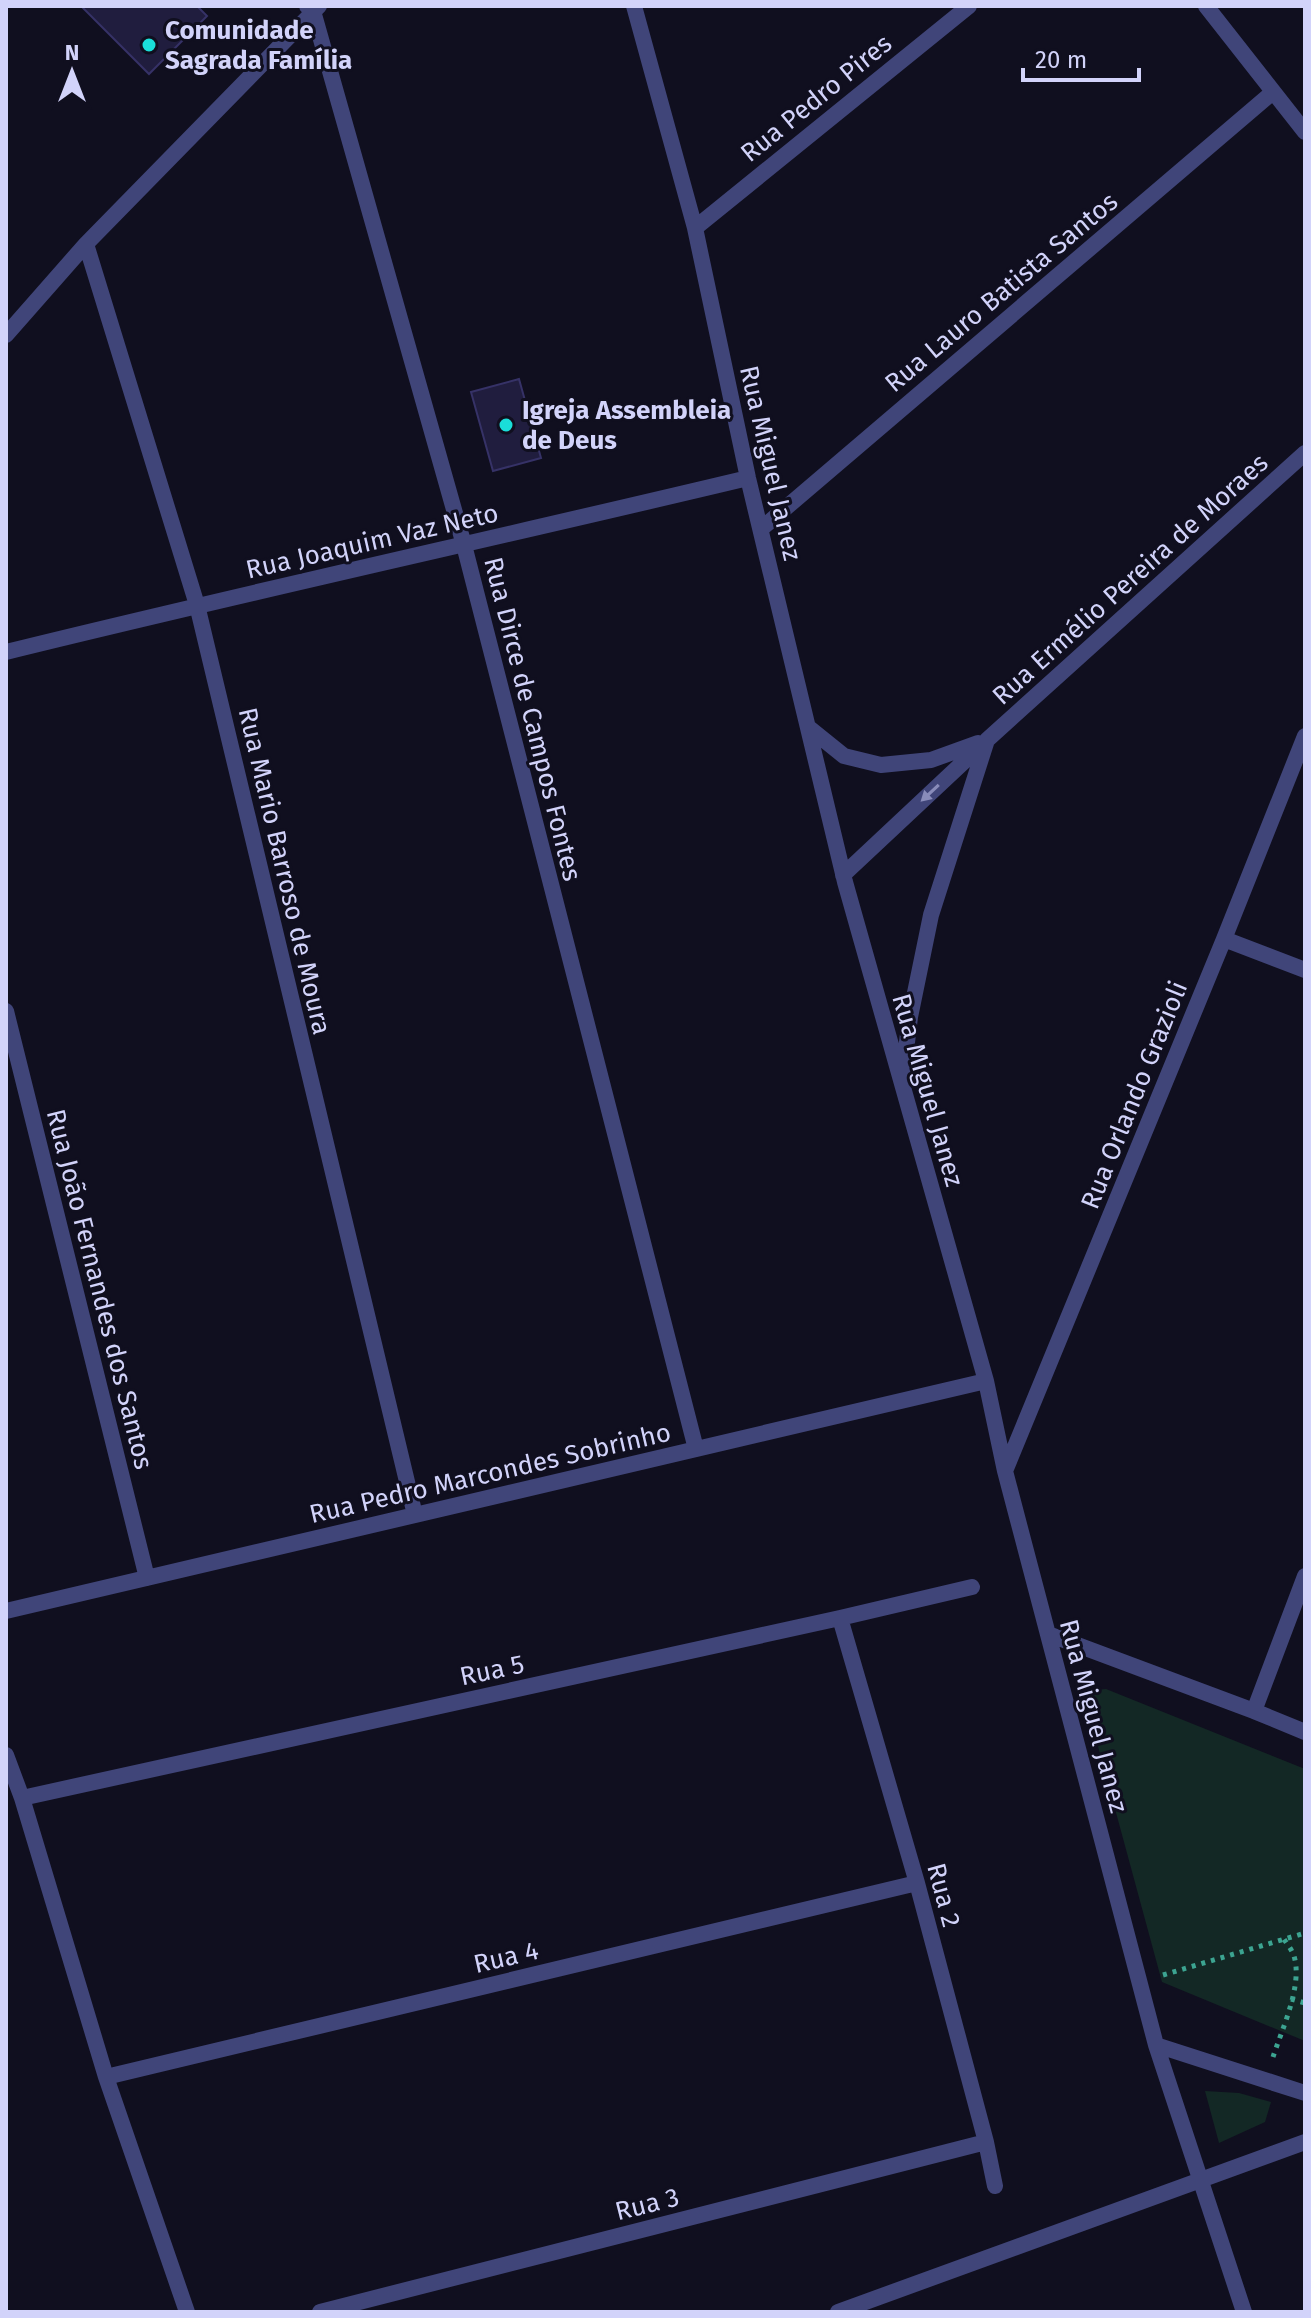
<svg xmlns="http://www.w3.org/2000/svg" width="1311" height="2318" font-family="'Fira Sans',sans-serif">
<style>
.green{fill:#132825}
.building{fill:#201d3e;stroke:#363267;stroke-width:2}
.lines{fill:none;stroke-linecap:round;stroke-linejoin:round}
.path{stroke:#3ca491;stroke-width:5;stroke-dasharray:4 6;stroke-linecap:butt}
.street{stroke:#404579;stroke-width:16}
.oneway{fill:#898cba}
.poi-dot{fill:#1aded9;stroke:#100f1f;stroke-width:3}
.labels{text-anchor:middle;stroke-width:6;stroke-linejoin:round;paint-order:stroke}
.poi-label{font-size:26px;font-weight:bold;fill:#d2d3fa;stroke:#100f1f;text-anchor:start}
.street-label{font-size:26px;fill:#d2d3fa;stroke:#100f1f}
</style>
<rect width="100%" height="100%" fill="#100f1f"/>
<path class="green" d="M1106 1689 1305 1769V2041L1162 1982 1083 1691Z
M1205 2091 1239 2093 1271 2102 1265 2122 1219 2143Z"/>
<path class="building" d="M81 6H197L207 16 149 74Z
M519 379 541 458 493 471 471 392Z"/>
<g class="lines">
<path class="path" d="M1163 1975 1305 1933
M1291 1999 1305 2003
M1273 2057C1282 2029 1303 1985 1294 1956 1292 1950 1287 1944 1284 1939"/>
<path class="street" d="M307 6 313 11 464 545 696 1449
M634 6 695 228 748 478 845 882 986 1381 1005 1471 1156 2045 1244 2312
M1206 6 1305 132
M695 228 969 6
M86 244 197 605 415 1515
M6 335 86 244 319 6
M761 529 1273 92
M6 652C253 591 501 537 748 478
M808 727 844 756 881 765 931 760 978 743
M843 875 986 741
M1224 939 1305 970
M6 1011 147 1578
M903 1076 910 1017 931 915 987 740 1305 453
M1005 1471 1224 939 1305 736
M6 1611 986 1381
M840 1618 917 1883 986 2142 995 2186
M1048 1634 1254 1711 1305 1732
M1254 1711 1305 1576
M6 1755 22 1798 106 2077 187 2312
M22 1798 840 1618 972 1587
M1156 2045 1305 2093
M106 2077 917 1883
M320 2312 986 2142
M838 2312 1305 2142"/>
</g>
<defs><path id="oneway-solid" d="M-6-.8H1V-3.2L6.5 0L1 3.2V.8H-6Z" transform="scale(2)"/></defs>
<use class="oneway" href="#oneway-solid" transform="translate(930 793) rotate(137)"/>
<g class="poi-dot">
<circle cx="149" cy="45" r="8"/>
<circle cx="506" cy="425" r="8"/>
</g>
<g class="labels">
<g class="poi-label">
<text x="165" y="39">Comunidade<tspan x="165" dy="30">Sagrada Família</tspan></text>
<text x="522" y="419">Igreja Assembleia<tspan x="522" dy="30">de Deus</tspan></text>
</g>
<g class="street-label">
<text transform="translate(816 98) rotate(-39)" y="9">Rua Pedro Pires</text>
<text transform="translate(1001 292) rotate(-40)" y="9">Rua Lauro Batista Santos</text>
<text transform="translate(771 463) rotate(77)" y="9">Rua Miguel Janez</text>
<text transform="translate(372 541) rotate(-13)" y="9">Rua Joaquim Vaz Neto</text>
<text transform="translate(1130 579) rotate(-42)" y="9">Rua Ermélio Pereira de Moraes</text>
<text transform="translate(533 719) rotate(76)" y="9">Rua Dirce de Campos Fontes</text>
<text transform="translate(285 871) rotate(77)" y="9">Rua Mario Barroso de Moura</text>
<text transform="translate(928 1090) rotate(74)" y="9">Rua Miguel Janez</text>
<text transform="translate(1134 1095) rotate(-68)" y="9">Rua Orlando Grazioli</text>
<text transform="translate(100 1289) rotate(76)" y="9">Rua João Fernandes dos Santos</text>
<text transform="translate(490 1473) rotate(-13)" y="9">Rua Pedro Marcondes Sobrinho</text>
<text transform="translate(492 1670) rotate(-12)" y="9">Rua 5</text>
<text transform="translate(1094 1716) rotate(75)" y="9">Rua Miguel Janez</text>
<text transform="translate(944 1895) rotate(75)" y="9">Rua 2</text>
<text transform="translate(506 1957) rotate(-13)" y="9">Rua 4</text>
<text transform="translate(647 2204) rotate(-14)" y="9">Rua 3</text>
</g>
</g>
<rect width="1311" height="2318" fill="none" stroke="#d2d3fa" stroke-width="16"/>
<g transform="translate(72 72)" stroke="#100f1f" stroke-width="6" paint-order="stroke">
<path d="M0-6L14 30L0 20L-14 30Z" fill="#d2d3fa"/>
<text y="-12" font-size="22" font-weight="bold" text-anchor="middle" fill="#d2d3fa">N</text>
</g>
<path d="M1023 68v12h116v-12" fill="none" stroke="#d2d3fa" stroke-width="4"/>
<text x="1035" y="68" font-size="24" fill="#d2d3fa" stroke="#100f1f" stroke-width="6" paint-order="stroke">20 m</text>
</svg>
